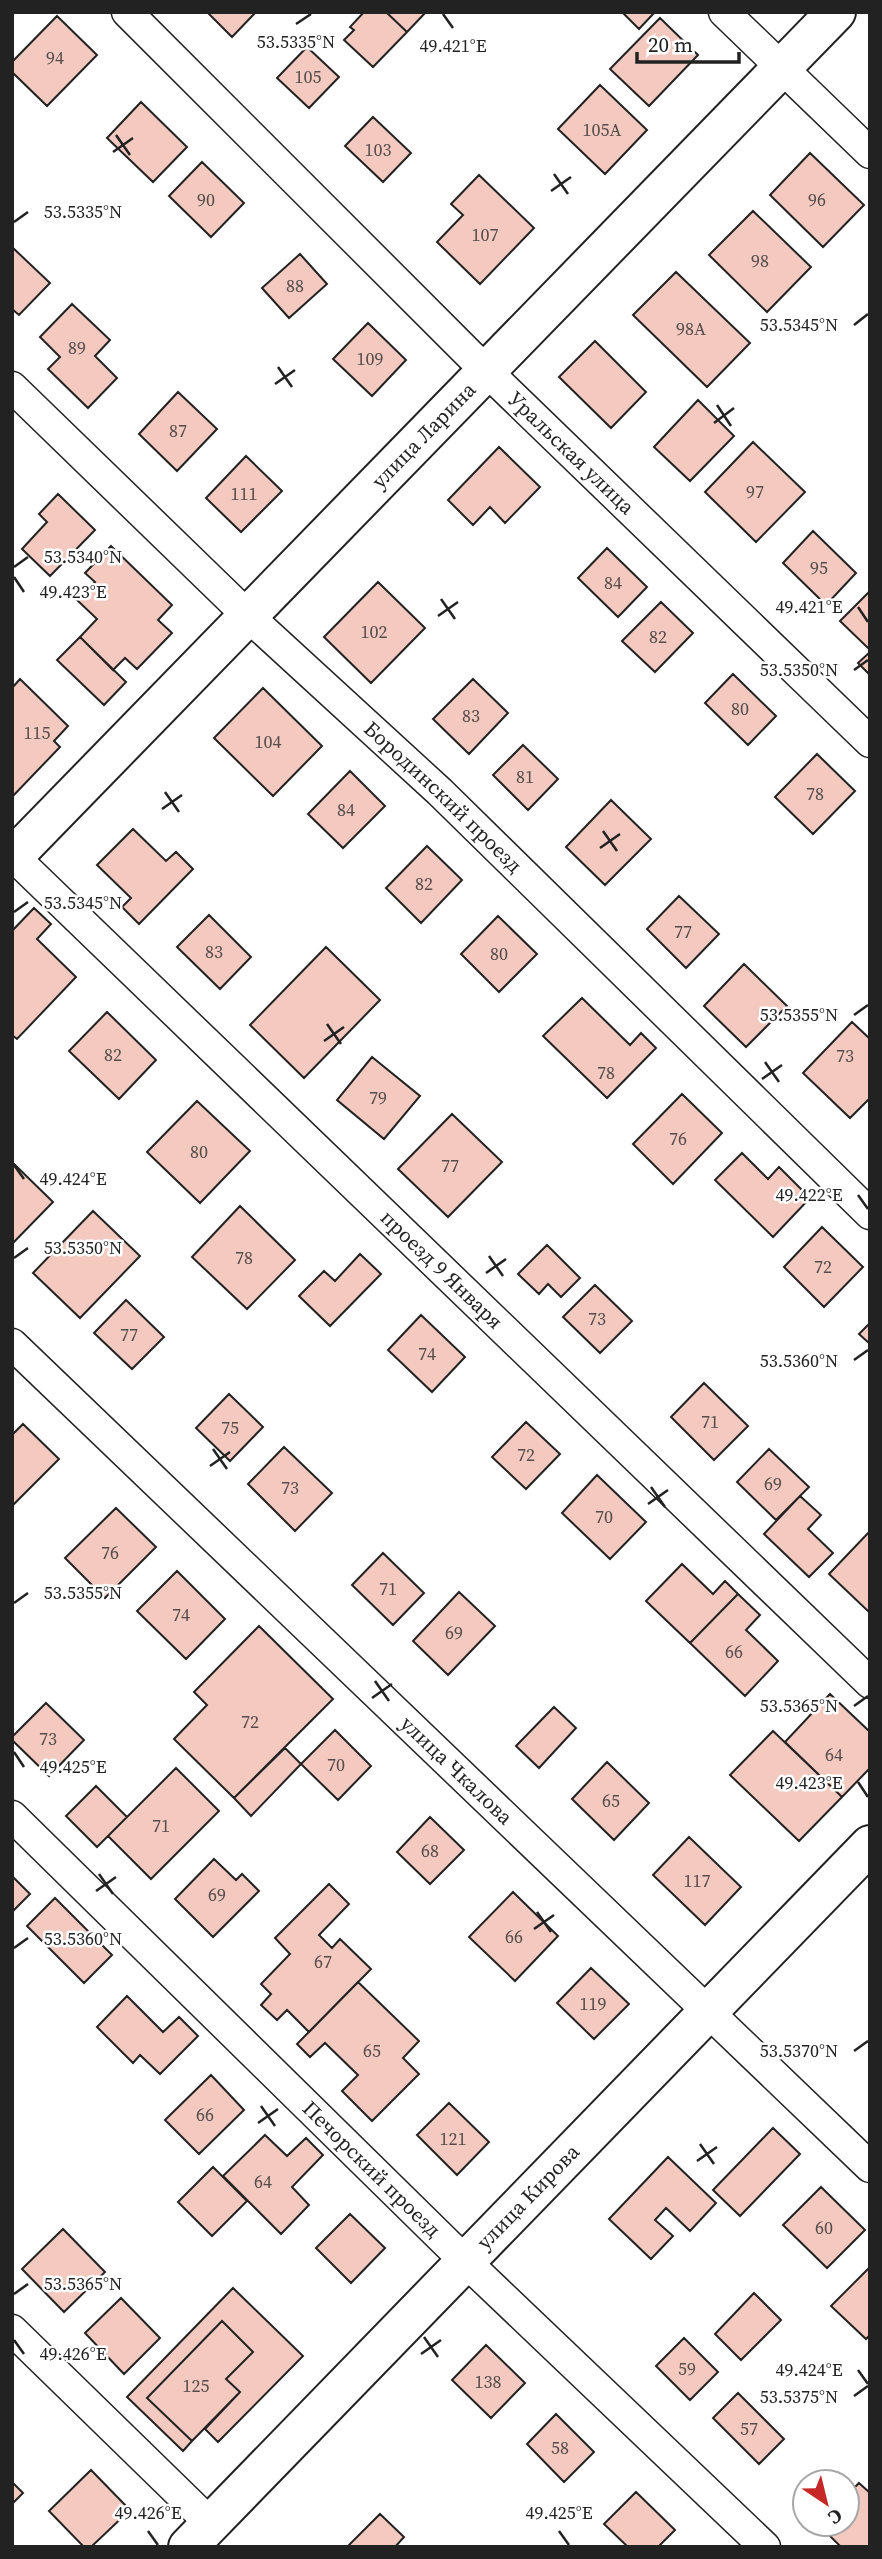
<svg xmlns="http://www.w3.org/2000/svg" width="882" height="2559" font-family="'Source Serif 4',serif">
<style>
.building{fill:#f3c9c0;stroke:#222;stroke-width:2}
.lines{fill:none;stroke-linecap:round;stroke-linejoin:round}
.street-casing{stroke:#222;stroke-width:33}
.secondary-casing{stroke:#222;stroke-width:42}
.street{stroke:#fff;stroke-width:30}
.secondary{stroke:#fff;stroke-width:38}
.ticks{fill:none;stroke:#222;stroke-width:2.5}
.labels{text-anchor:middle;stroke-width:5;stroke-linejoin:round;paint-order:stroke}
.number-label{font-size:18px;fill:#564c4a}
.street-label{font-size:21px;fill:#222;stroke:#fff}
.ticks-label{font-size:18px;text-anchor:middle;fill:#222;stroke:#fff;stroke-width:5;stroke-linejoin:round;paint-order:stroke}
</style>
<rect width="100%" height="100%" fill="#fff"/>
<path class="building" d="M207 12H256L232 37Z
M364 12H386L407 32 373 67 344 40 354 30 350 27Z
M386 12H426L407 32Z
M622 12H655L639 29Z
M57 16 97 55 47 106 12 72V62Z
M660 18 698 55 649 106 610 69Z
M307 47 339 77 309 108 277 78Z
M600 85 647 130 605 174 558 129Z
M141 102 187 147 153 182 107 138Z
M373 117 411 153 383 182 345 146Z
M810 153 864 205 823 247 770 195Z
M202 162 244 203 211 237 169 196Z
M479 175 534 228 480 284 437 242 463 215 451 204Z
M753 211 811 267 767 312 709 255Z
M12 247 50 283 19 315 12 309Z
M300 254 327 284 289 318 262 288Z
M676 272 750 343 707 387 633 315Z
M72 304 110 340 95 356 117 378 88 408 48 369 60 357 40 337Z
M368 323 406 360 372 396 333 359Z
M595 341 646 392 611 428 559 377Z
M178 392 217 429 177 471 139 434Z
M698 400 734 436 690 481 654 447Z
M753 442 805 492 756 542 705 492Z
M499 447 540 487 505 523 490 507 473 525 448 500Z
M246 456 282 491 241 532 206 498Z
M58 494 95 530 50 576 22 549 47 522 39 514Z
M813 531 856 573 826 605 783 563Z
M111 546 172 605 158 620 172 633 137 669 125 658 113 670 80 637 97 619 77 600 95 582 85 573Z
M607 548 647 587 618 617 578 578Z
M378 582 425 628 371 683 324 637Z
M870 591V650L840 621Z
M661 602 693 633 655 672 622 641Z
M80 637 126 682 104 705 57 660Z
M870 652V675L858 663Z
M733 674 776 716 748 745 705 703Z
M20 679 68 726 54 741 60 747 12 797V688Z
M473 679 508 713 469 754 433 719Z
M263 688 322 746 273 796 214 738Z
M523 745 558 779 528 810 493 775Z
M817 754 855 791 813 834 775 797Z
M350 771 385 806 343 848 308 814Z
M611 800 651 839 605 885 566 847Z
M133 829 166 861 176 852 193 869 139 924 122 907 131 898 97 865Z
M427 846 462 880 421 923 386 888Z
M679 896 719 934 686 968 647 929Z
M34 908 51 924 37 939 76 977 17 1039 12 1035V931Z
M209 915 251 957 220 989 177 947Z
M498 916 537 954 499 992 461 954Z
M326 947 380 1000 304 1078 250 1025Z
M744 964 787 1006 746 1047 704 1006Z
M582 998 630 1045 641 1033 656 1048 607 1098 543 1036Z
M107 1012 156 1060 119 1099 69 1051Z
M852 1022 870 1039V1098L850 1118 803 1073Z
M372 1057 420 1096 384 1139 337 1100Z
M682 1094 722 1133 673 1184 633 1144Z
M197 1101 250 1151 200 1203 147 1152Z
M452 1114 502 1162 448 1217 398 1169Z
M742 1153 768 1179 779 1167 810 1198 773 1237 715 1180Z
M12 1162 53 1202 12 1244Z
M240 1206 295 1260 247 1309 192 1257Z
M93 1211 140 1256 80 1318 33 1273Z
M822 1227 863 1267 824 1307 784 1267Z
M547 1245 580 1278 561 1297 548 1284 539 1294 518 1274Z
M360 1254 381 1274 330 1326 299 1296 324 1271 335 1281Z
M595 1285 632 1321 600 1353 563 1317Z
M126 1300 164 1337 132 1369 94 1333Z
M421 1315 465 1357 432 1392 388 1350Z
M870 1323V1344L859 1334Z
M704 1383 748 1426 714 1460 671 1417Z
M229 1394 263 1427 230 1461 196 1428Z
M526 1422 560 1454 526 1489 492 1457Z
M23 1424 59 1459 12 1506V1435Z
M284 1447 332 1493 295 1531 248 1484Z
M769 1449 809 1487 776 1520 737 1482Z
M597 1475 646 1522 610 1559 562 1513Z
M800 1496 821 1515 808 1529 833 1553 809 1577 764 1534Z
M116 1508 156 1547 105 1598 65 1558Z
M870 1531V1613L829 1574Z
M383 1553 424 1593 393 1625 352 1585Z
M682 1564 713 1594 725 1581 738 1594 690 1643 646 1601Z
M177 1571 225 1619 186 1659 137 1611Z
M459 1592 495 1626 448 1675 413 1641Z
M738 1594 760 1615 746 1630 778 1661 745 1696 690 1643Z
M259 1626 333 1699 234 1798 174 1739 207 1705 194 1692Z
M830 1694 870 1732V1768L842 1797 785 1742Z
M46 1703 84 1740 49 1776 12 1740V1737Z
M554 1707 576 1728 539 1768 516 1746Z
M335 1730 371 1766 338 1800 301 1764Z
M773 1731 842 1797 799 1841 730 1775Z
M285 1748 301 1764 251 1816 234 1798Z
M607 1762 649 1803 614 1840 572 1799Z
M176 1768 219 1811 151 1879 108 1836Z
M96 1786 127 1817 97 1847 66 1816Z
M430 1817 464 1850 430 1884 397 1852Z
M689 1837 741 1887 705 1925 653 1875Z
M214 1859 236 1880 242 1874 259 1891 213 1937 175 1899Z
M12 1876 30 1894 12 1912Z
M329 1884 349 1904 319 1935 332 1948 340 1939 371 1969 309 2032 287 2010 277 2020 261 2005 271 1994 261 1984 290 1954 275 1938Z
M513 1892 558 1936 515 1981 469 1937Z
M55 1898 112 1955 84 1983 27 1926Z
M591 1968 629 2004 594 2039 557 2003Z
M358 1982 419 2041 403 2058 419 2074 372 2121 342 2091 358 2075 325 2043 310 2057 297 2044Z
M127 1996 163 2032 179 2017 198 2036 160 2074 140 2055 133 2063 97 2027Z
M211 2075 244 2110 199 2154 165 2120Z
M449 2103 489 2142 457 2175 417 2135Z
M773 2128 800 2154 740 2216 713 2190Z
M265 2135 287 2156 306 2138 323 2155 292 2187 309 2205 281 2234 223 2176Z
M668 2157 716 2203 690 2231 666 2208 655 2220 673 2236 651 2259 609 2219Z
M213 2167 247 2201 212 2236 178 2202Z
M821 2187 865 2230 827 2268 783 2225Z
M350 2214 385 2248 351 2283 316 2248Z
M63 2229 105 2272 64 2312 22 2269Z
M868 2269 870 2271V2335L866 2339 831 2306Z
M233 2288 303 2356 218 2442 205 2429 240 2392 226 2379 253 2352 222 2321 147 2398 192 2441 183 2451 127 2397Z
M754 2293 781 2320 741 2360 715 2334Z
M121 2298 160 2338 124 2374 85 2333Z
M222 2321 253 2352 226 2379 240 2392 192 2441 147 2398Z
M684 2338 718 2372 690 2400 656 2366Z
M486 2345 525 2383 491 2418 452 2380Z
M738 2393 784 2439 759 2464 713 2418Z
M556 2414 594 2452 564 2482 527 2444Z
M91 2470 130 2510 91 2547H84L49 2511Z
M12 2482 23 2493 12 2504Z
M859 2483 870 2493V2546L841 2547 818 2524H847V2495Z
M636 2492 675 2530 658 2547H628L604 2524Z
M380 2514 404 2537 395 2547H347Z"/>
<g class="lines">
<g class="street-casing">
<g id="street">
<path id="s1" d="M127 12 470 355 870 742"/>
<path d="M724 12 870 153"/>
<path id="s2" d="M12 387 248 616 440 792 870 1214"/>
<path id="s3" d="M12 855 870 1683"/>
<path id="s4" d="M12 1344 870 2167"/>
<path id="s5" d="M12 1816 465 2261 765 2547"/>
<path d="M12 2330 210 2523"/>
</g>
</g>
<g class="secondary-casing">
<g id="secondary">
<path id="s6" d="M12 858 836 12"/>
<path id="s7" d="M188 2547 870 1845"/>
</g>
</g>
<use href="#street" class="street"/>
<use href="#secondary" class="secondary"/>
</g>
<path class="ticks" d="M443 14 453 28M296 24 311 14M116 135 130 155M113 152 133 138M554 174 568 194M551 191 571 177M14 222 28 212M854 325 868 314M278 367 292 387M275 384 295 370M717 405 731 426M714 423 734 408M14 567 28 557M14 577 24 592M441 599 455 619M858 607 868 622M438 616 458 602M854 670 868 660M165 792 179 812M162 809 182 795M603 831 617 851M600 848 620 834M14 912 28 902M854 1015 868 1005M327 1024 341 1044M324 1041 344 1027M765 1062 779 1082M762 1079 782 1065M14 1165 24 1179M858 1195 868 1209M489 1256 503 1276M14 1258 28 1248M486 1273 506 1259M854 1360 868 1350M213 1449 227 1469M210 1466 230 1452M651 1487 665 1507M648 1504 668 1490M14 1603 28 1593M375 1681 389 1701M372 1698 392 1684M854 1706 868 1696M14 1752 24 1767M858 1782 868 1797M99 1874 113 1894M96 1891 116 1877M537 1912 551 1932M534 1929 554 1915M14 1948 28 1938M854 2051 868 2041M261 2106 275 2126M258 2123 278 2109M700 2144 714 2164M697 2161 717 2147M14 2294 28 2284M424 2337 438 2357M14 2340 24 2354M421 2354 441 2340M858 2370 868 2384M854 2396 868 2386M148 2531 158 2545M559 2531 569 2545"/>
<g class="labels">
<g class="number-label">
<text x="55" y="64">94</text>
<text x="308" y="83">105</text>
<text x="602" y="136">105А</text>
<text x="378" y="156">103</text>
<text x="206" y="206">90</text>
<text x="817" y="206">96</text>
<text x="485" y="241">107</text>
<text x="760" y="267">98</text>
<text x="295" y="292">88</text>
<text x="691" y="335">98А</text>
<text x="77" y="354">89</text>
<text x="370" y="365">109</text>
<text x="178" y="437">87</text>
<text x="755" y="498">97</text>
<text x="244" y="500">111</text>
<text x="819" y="574">95</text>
<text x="613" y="589">84</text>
<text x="374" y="638">102</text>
<text x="658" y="643">82</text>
<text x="740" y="715">80</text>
<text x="471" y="722">83</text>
<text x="37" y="739">115</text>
<text x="268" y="748">104</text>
<text x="525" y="783">81</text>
<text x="815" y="800">78</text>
<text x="346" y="816">84</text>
<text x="424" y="890">82</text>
<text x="683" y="938">77</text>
<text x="214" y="958">83</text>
<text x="499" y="960">80</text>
<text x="113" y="1061">82</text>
<text x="845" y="1062">73</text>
<text x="606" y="1079">78</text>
<text x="378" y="1104">79</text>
<text x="678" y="1145">76</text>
<text x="199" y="1158">80</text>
<text x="450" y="1172">77</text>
<text x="244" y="1264">78</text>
<text x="823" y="1273">72</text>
<text x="597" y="1325">73</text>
<text x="129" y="1341">77</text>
<text x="427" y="1360">74</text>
<text x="710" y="1428">71</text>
<text x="230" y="1434">75</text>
<text x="526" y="1461">72</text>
<text x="773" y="1490">69</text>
<text x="290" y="1494">73</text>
<text x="604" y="1523">70</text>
<text x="110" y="1559">76</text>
<text x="388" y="1595">71</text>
<text x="181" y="1621">74</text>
<text x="454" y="1639">69</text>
<text x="734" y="1658">66</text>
<text x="250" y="1728">72</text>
<text x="48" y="1745">73</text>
<text x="834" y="1761">64</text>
<text x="336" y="1771">70</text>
<text x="611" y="1807">65</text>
<text x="161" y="1832">71</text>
<text x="430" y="1857">68</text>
<text x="697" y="1887">117</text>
<text x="217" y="1901">69</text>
<text x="514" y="1943">66</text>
<text x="323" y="1968">67</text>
<text x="593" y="2010">119</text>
<text x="372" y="2057">65</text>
<text x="205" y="2121">66</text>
<text x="453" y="2145">121</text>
<text x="263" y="2188">64</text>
<text x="824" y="2234">60</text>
<text x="687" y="2375">59</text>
<text x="488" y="2388">138</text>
<text x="196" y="2392">125</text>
<text x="749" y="2435">57</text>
<text x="560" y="2454">58</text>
</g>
<g class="street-label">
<text dy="7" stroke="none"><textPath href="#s6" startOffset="590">улица Ларина</textPath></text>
<text dy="7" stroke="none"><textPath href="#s1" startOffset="626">Уральская улица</textPath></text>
<text dy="7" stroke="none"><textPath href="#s2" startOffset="595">Бородинский проезд</textPath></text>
<text dy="7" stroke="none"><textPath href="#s3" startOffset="597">проезд 9 Января</textPath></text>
<text dy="7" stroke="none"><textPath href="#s4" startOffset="616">улица Чкалова</textPath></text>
<text dy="7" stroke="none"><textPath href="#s5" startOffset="504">Печорский проезд</textPath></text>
<text dy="7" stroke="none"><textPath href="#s7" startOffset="488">улица Кирова</textPath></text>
</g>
</g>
<g class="ticks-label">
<text x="296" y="48">53.5335°N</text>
<text x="453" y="52">49.421°E</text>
<text x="83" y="218">53.5335°N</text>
<text x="799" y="331">53.5345°N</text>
<text x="83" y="563">53.5340°N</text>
<text x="73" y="598">49.423°E</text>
<text x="809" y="613">49.421°E</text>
<text x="799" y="676">53.5350°N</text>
<text x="83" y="909">53.5345°N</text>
<text x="799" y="1021">53.5355°N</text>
<text x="73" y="1185">49.424°E</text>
<text x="809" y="1201">49.422°E</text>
<text x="83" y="1254">53.5350°N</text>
<text x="799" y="1367">53.5360°N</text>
<text x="83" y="1599">53.5355°N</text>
<text x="799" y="1712">53.5365°N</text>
<text x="73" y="1773">49.425°E</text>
<text x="809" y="1789">49.423°E</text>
<text x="83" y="1945">53.5360°N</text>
<text x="799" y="2057">53.5370°N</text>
<text x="83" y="2290">53.5365°N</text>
<text x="73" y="2360">49.426°E</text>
<text x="809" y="2376">49.424°E</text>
<text x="799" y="2403">53.5375°N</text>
<text x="148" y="2519">49.426°E</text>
<text x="559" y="2519">49.425°E</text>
</g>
<rect width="882" height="2559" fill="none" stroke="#222222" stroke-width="28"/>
<g transform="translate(826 2503) rotate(145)"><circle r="33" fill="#ffffff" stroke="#a7a7a7" stroke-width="2"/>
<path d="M0-5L12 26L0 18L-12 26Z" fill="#c62828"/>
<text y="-10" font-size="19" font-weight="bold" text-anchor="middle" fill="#222222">С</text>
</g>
<path d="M637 52v10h102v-10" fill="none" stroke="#222222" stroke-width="3.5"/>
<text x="648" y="52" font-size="21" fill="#222222" stroke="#ffffff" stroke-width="5" paint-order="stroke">20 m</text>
</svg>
